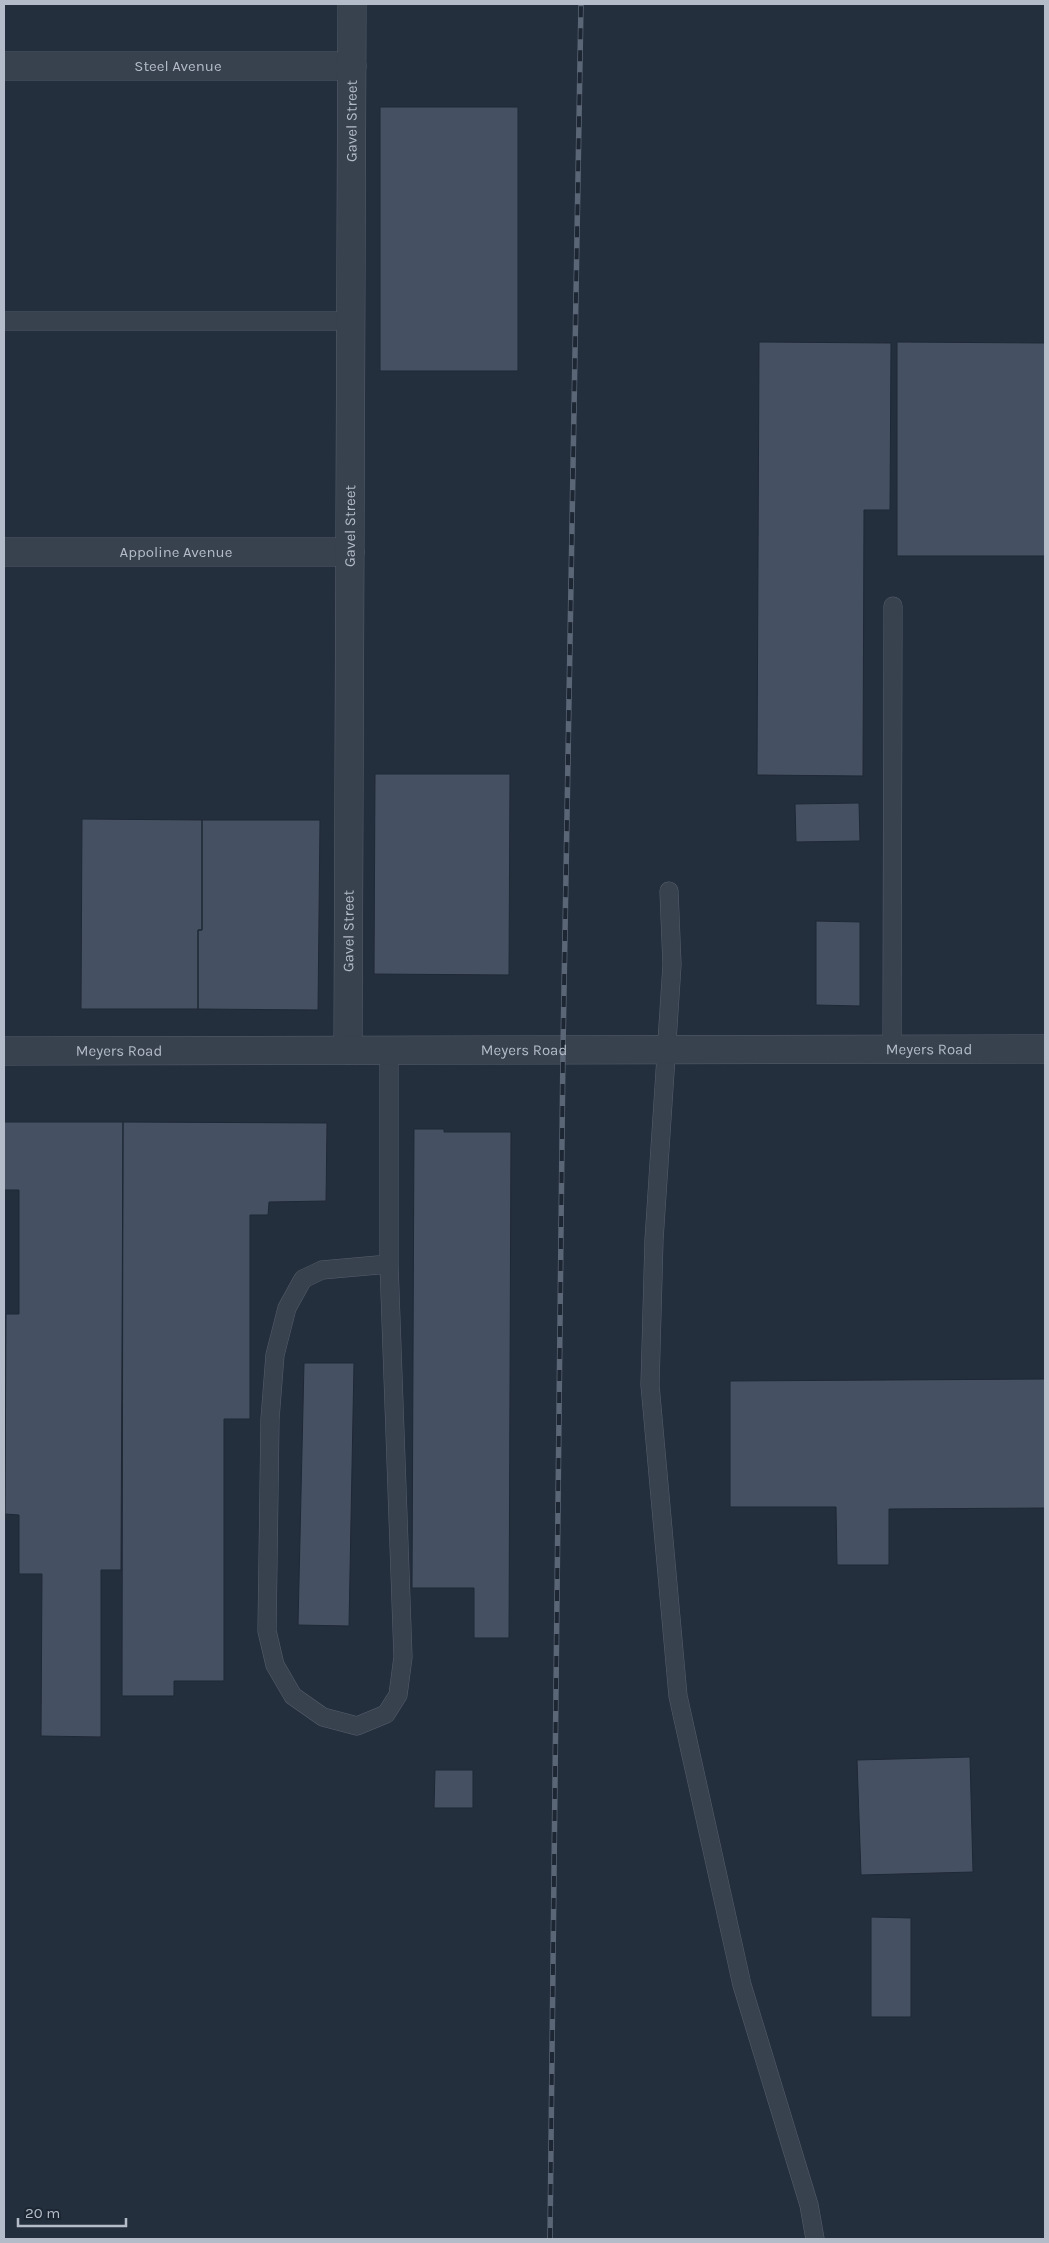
<svg xmlns="http://www.w3.org/2000/svg" width="1049" height="2243" font-family="Karla,sans-serif">
<style>
.building{fill:#455162;stroke:#1f2835}
.lines{fill:none;stroke-linecap:round;stroke-linejoin:round}
.service-casing{stroke:#565f6c;stroke-width:19}
.minor-casing{stroke:#565f6c;stroke-width:29}
.tertiary-casing{stroke:#565f6c;stroke-width:29}
.service{stroke:#38414e;stroke-width:18}
.minor{stroke:#38414e;stroke-width:28}
.tertiary{stroke:#38414e;stroke-width:28}
.rail-casing{stroke:#5a6575;stroke-width:5.5}
.rail{stroke:#1d2633;stroke-width:4;stroke-dasharray:11;stroke-linecap:butt}
.labels{text-anchor:middle;stroke-width:4.5;stroke-linejoin:round;paint-order:stroke}
.street-label{font-size:15px;fill:#b4bcc9;stroke:#1d2633}
</style>
<rect width="100%" height="100%" fill="#242f3e"/>
<path class="building" d="M380 107H518V371H380Z
M759 342 891 343 890 510H864L863 776 757 775Z
M897 342 1045 343V556H897Z
M375 774H510L509 975 374 974Z
M859 803 860 841 796 842 795 804Z
M82 819 202 820V930H198V1009H81Z
M202 820H320L318 1010 198 1009V930H202Z
M816 921 860 922V1006L816 1005Z
M4 1122H123L121 1570H101V1737L41 1736 42 1574H19V1515L5 1514 6 1314H19V1190H4Z
M123 1122 327 1123 326 1201 269 1202 268 1215H250V1419H224V1681H174V1696H122Z
M414 1129H444V1132H511L509 1638H474V1588H412Z
M304 1363H354L349 1626 298 1625Z
M1045 1379V1508L889 1509V1565H837L836 1507H730V1381Z
M970 1757 973 1872 861 1875 857 1760Z
M435 1770H473V1808H434Z
M871 1917 911 1918V2017H871Z"/>
<g class="lines">
<g class="service-casing">
<path id="service" d="M4 321H351
M669 891 672 965 654 1240 650 1385 678 1696 742 1985 809 2205 815 2239
M892 1049 893 606
M389 1050V1264L403 1657 398 1695 386 1714 357 1726 323 1717 293 1696 275 1665 267 1631 270 1419 275 1355 287 1308 303 1279 322 1270 389 1264"/>
</g>
<g class="minor-casing">
<g id="minor">
<path id="s1" d="M4 66H352"/>
<path id="s2" d="M4 552H350"/>
<path id="s3" d="M348 1050 352 4"/>
</g>
</g>
<g class="tertiary-casing">
<g id="tertiary">
<path id="s4" d="M4 1051 1045 1049"/>
</g>
</g>
<use href="#service" class="service"/>
<use href="#minor" class="minor"/>
<use href="#tertiary" class="tertiary"/>
<g class="rail-casing">
<path id="rail" d="M550 2239 563 1049 581 4"/>
</g>
<use href="#rail" class="rail"/>
</g>
<g class="labels">
<g class="street-label">
<text dy="5" stroke="none"><textPath href="#s1" startOffset="174">Steel Avenue</textPath></text>
<text dy="5" stroke="none"><textPath href="#s3" startOffset="929">Gavel Street</textPath></text>
<text dy="5" stroke="none"><textPath href="#s3" startOffset="524">Gavel Street</textPath></text>
<text dy="5" stroke="none"><textPath href="#s2" startOffset="172">Appoline Avenue</textPath></text>
<text dy="5" stroke="none"><textPath href="#s3" startOffset="119">Gavel Street</textPath></text>
<text dy="5" stroke="none"><textPath href="#s4" startOffset="925">Meyers Road</textPath></text>
<text dy="5" stroke="none"><textPath href="#s4" startOffset="115">Meyers Road</textPath></text>
<text dy="5" stroke="none"><textPath href="#s4" startOffset="520">Meyers Road</textPath></text>
</g>
</g>
<rect width="1049" height="2243" fill="none" stroke="#b4bcc9" stroke-width="10"/>
<path d="M18 2218v8h108v-8" fill="none" stroke="#b4bcc9" stroke-width="2.5"/>
<text x="25" y="2218" font-size="15" fill="#b4bcc9" stroke="#1d2633" stroke-width="4" paint-order="stroke">20 m</text>
</svg>
